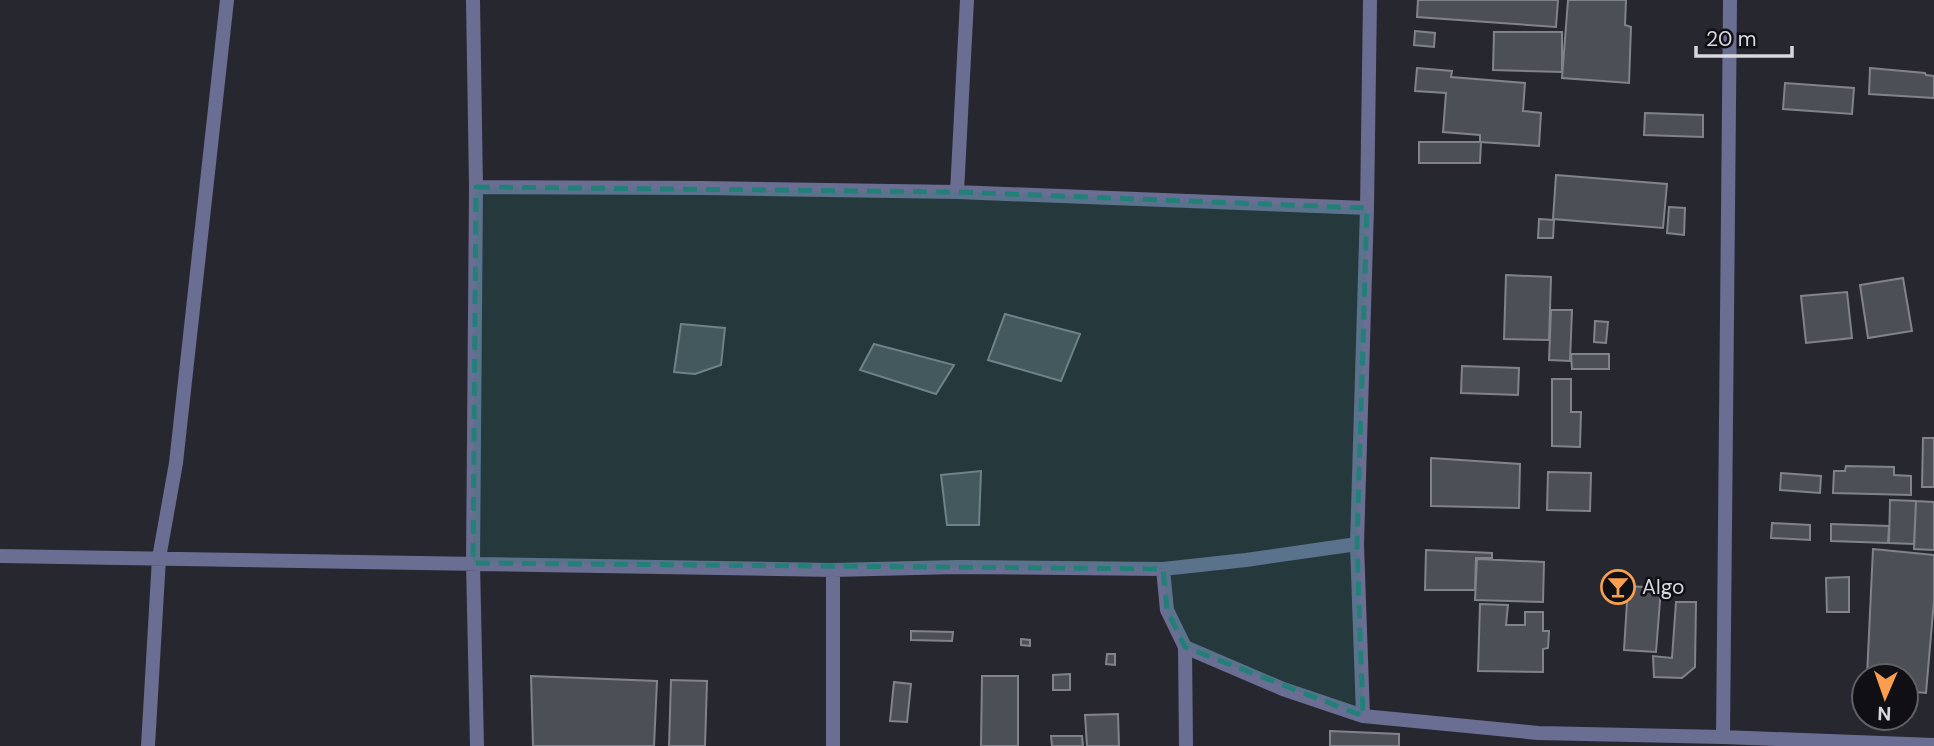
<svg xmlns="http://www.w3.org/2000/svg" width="1934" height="746" font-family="'DM Sans',sans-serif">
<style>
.building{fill:#4d4f57;stroke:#81838c;stroke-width:2}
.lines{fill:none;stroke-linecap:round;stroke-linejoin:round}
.minor{stroke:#696e92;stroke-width:14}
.marked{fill:#238079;fill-opacity:0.2;stroke:#238079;stroke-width:5;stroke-dasharray:14 9;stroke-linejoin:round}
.labels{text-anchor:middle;stroke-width:5;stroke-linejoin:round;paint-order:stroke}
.poi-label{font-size:21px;fill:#d8d9de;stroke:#101014;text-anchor:start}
</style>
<rect width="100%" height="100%" fill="#26272f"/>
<path class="building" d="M1418 0H1558L1556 27 1417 17Z
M1568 0H1626L1625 25 1631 27 1629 83 1562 78Z
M1415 31 1435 33 1434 47 1414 45Z
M1494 32H1562V72L1493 70Z
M1417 68 1452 71 1451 77 1525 83 1523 111 1541 113 1539 146 1480 142V135L1443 132 1446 93 1415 91Z
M1870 68 1925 73 1926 75 1934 76V98L1869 94Z
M1785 83 1854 88 1852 114 1783 109Z
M1645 113 1703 115V137L1644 135Z
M1419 142H1481L1480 163H1419Z
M1556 175 1667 184 1663 228 1553 219Z
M1669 207 1685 208 1684 235 1667 233Z
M1539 219 1554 220 1553 238H1538Z
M1506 275 1551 277 1549 340 1504 339Z
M1903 278 1912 331 1868 338 1860 285Z
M1847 292 1852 338 1806 343 1801 296Z
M1551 310H1572L1570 361 1549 360Z
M1005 314 1080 334 1061 381 988 360Z
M1595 321 1608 322 1606 343 1594 342Z
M681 324 725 328 721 365 695 374 674 372Z
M874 344 954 365 936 394 860 370Z
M1571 354H1609V369H1572Z
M1462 366 1519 368 1518 395 1461 393Z
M1552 379H1571V412H1581L1580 447 1552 446Z
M1923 438H1934V487H1922Z
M1431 458 1520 464 1519 508 1431 506Z
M1846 466 1894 467V475L1911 476V495L1833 493 1834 471H1845Z
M981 471 979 525H947L941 475Z
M1548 472 1591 473 1590 511 1547 510Z
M1781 473 1821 476 1820 493 1780 490Z
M1890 500 1916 501 1914 544 1889 543Z
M1916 501 1934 502V550L1914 549Z
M1772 523 1810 525V540L1771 538Z
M1831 524 1889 526 1888 543 1831 541Z
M1873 549 1934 555V600L1926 693 1906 691V676H1867Z
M1426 550 1492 553V558H1476L1475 590H1425Z
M1477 559 1544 562 1543 602 1475 600Z
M1849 577V612H1827L1826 578Z
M1628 586 1661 588 1656 652 1624 650Z
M1676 602H1696L1695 667 1682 678 1654 677 1653 656 1672 658Z
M1480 604 1508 605 1506 625H1525V612H1543V631H1549L1548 648 1543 649V672L1478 671Z
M911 631 953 632 952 641 911 640Z
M1021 639 1030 640V646L1021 645Z
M1107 654H1115V665L1106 664Z
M1070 674V690H1053V675Z
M531 676 657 681 654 746H533Z
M982 676H1018V746H981Z
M671 680 707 681 705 746H669Z
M894 682 911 684 907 722 890 721Z
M1118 714 1119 746H1087L1085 715Z
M1330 731 1399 734V746H1330Z
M1051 736H1082L1083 746H1052Z"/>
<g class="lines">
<path class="minor" d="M473 0 476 187 473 563 477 746
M476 187 704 188 957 192 1367 208
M957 192 967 0
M0 556 833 570 957 567 1163 569 1246 560 1357 544
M1163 569 1167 610 1185 647 1283 689 1363 716 1538 733 1723 737 1934 745
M833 570V746
M1185 647 1186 746
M1363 716 1357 544 1367 208 1370 0
M1723 737 1730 0
M148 746 159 558 176 463 227 0"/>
</g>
<path class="marked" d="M476 187 957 192 1367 208 1357 544 1363 716 1185 647 1167 610 1163 569 473 563Z"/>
<defs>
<g id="bar-ring" transform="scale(1.75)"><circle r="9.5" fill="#101014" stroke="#fa9f4f" stroke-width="1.5"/><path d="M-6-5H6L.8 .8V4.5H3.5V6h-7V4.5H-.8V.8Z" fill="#fa9f4f"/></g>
</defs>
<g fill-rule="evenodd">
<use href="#bar-ring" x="1618" y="587"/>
</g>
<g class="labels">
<g class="poi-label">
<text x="1642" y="594">Algo</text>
</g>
</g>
<g transform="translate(1885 697) rotate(182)"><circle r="33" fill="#101014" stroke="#606065" stroke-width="2"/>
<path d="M0-5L12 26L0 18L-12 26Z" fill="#fa9f4f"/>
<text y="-10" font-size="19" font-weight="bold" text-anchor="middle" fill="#d8d9de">N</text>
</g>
<path d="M1696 46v10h96v-10" fill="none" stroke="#d8d9de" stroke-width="3.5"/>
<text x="1706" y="46" font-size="21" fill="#d8d9de" stroke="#101014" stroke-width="5" paint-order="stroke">20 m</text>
</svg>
